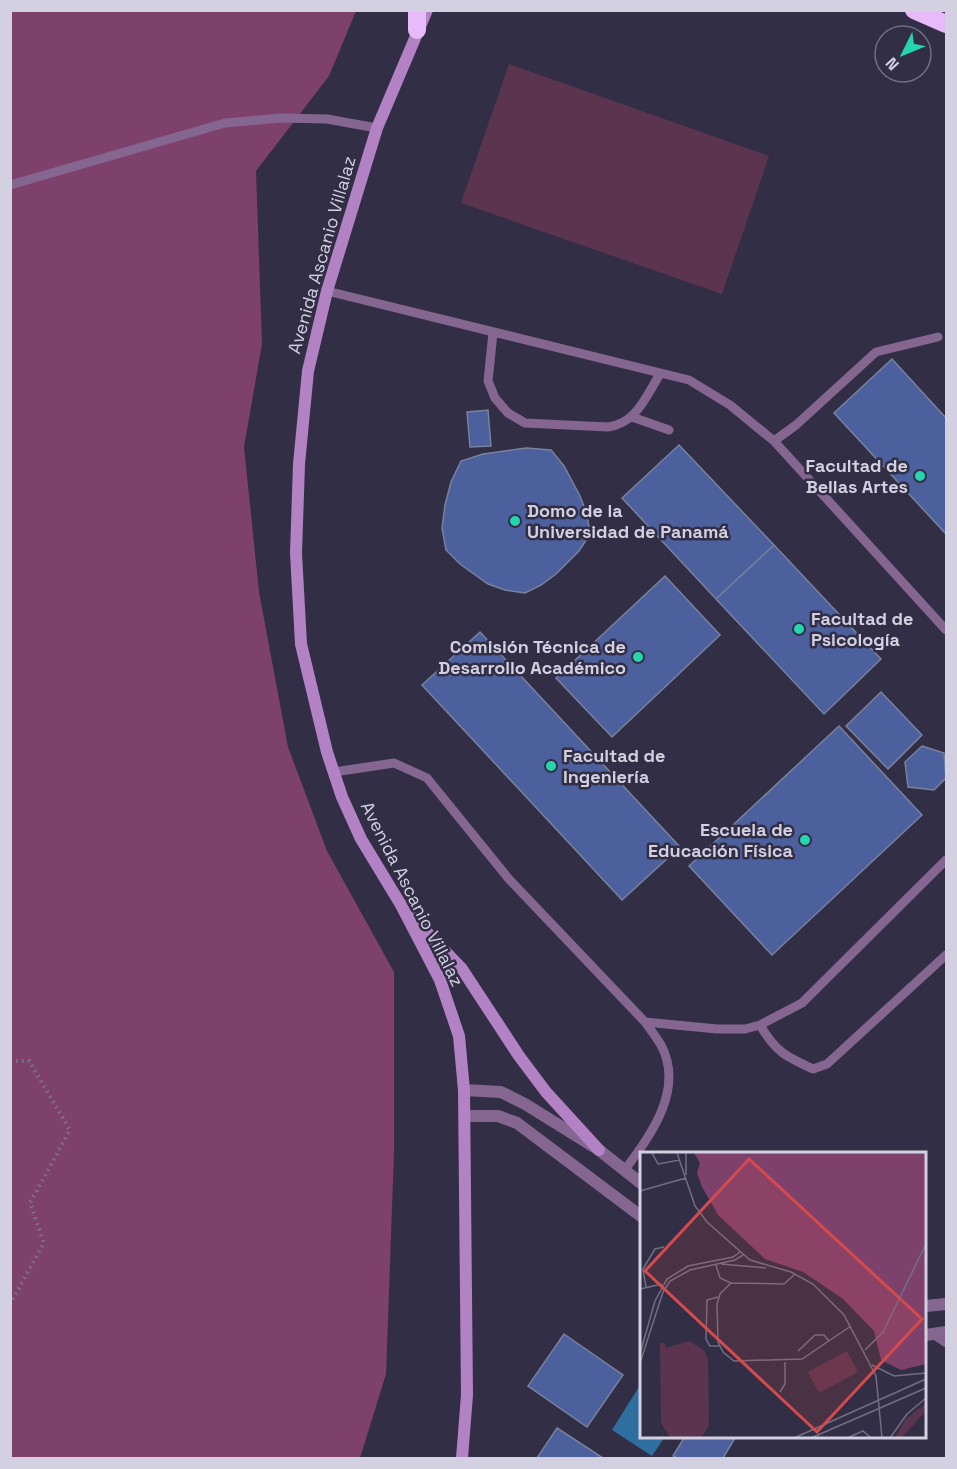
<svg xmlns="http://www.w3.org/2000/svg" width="957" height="1469" font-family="'Space Grotesk',sans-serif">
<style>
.green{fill:#5b354f}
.forest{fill:#7e416b}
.water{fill:#2f6fa0}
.building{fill:#4b609d;stroke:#78829c;stroke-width:1.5}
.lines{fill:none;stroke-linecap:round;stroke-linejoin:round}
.path{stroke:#7a778a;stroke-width:4;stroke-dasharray:1.5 4.5;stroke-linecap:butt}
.service{stroke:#846690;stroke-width:9}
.minor{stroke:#846690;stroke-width:12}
.tertiary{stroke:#846690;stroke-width:12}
.secondary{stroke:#b382c5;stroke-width:12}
.motorway{stroke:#e7bbf9;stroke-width:18}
.poi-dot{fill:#24d5ae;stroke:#322e45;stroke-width:2}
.labels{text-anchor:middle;stroke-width:5;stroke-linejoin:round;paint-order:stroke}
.street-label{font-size:18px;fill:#d3d1e1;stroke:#322e45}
.poi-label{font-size:18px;font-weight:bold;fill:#d3d1e1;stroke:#322e45;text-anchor:end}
.inset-road{fill:none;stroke:#726f83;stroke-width:1.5}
.view{fill:#d54a4d;fill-opacity:0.15;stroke:#d54a4d;stroke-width:3}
.inset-edge{fill:none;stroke:#d3d1e1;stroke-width:3}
</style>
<rect width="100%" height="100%" fill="#322e45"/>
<path class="green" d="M509 64 769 156 722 294 461 203Z"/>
<path class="forest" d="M10 11H356L329 76 256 171 262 344 244 447 259 592 288 747 327 851 394 972V1152L386 1374 360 1458H11Z"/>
<path class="water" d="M642 1382V1438H664L652 1456 612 1430Z"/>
<path class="building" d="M892 359 946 418V534L834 413Z
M488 410 491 446 470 447 467 412Z
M679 445 774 545 716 599 622 498Z
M526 448 551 450 564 466 580 496 587 514 590 534 579 551 556 574 541 585 525 593 505 590 488 584 460 564 446 550 442 528 445 505 451 482 461 461 483 454Z
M774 545 881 659 824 714 716 599Z
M665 576 720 635 612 737 556 678Z
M480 632 680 847 622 900 422 685Z
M881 692 922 735 888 769 846 726Z
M839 726 922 815 772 955 689 866Z
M922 746 944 753 946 778 934 790 908 787 905 762Z
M564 1334 623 1375 587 1427 528 1386Z
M557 1428 603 1458H537Z
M684 1438H735L723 1458H678L673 1456Z"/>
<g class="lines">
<path class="path" d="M10 1061H29L70 1130 30 1203 44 1243 10 1304"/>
<path class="service" d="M10 185 225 123 281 118 327 119 377 128
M327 291 689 380 730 405 774 441 946 630
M493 333 488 381 495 398 508 413 525 423 608 427C637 423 646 396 660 374
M632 417 669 430
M774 441 796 425 876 352 938 337
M334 772 394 763 427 778 508 878 645 1022C650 1029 656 1037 661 1045 685 1090 650 1136 624 1171
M645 1022 717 1029H745L760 1025 802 1003 946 860
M760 1025C776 1052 785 1056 813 1069L827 1064 946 955"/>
<path class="minor" d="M936 1334 946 1341"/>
<path class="tertiary" d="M464 1090 501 1092 525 1104 599 1150 642 1184
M465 1116H498L517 1123 642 1217
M926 1306 946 1304
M926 1335 946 1332"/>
<path class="secondary" d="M427 10 377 128 327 291 308 371 299 464 296 553 301 644 327 752 342 797 361 839 401 905 440 980 459 1036 464 1090 467 1395 462 1458
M412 917 462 969 519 1056 546 1092 599 1150"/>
<path class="motorway" d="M417 10V30
M914 10 946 24"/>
</g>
<g class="poi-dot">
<circle cx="920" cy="476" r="6"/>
<circle cx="515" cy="521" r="6"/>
<circle cx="799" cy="629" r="6"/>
<circle cx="638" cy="657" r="6"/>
<circle cx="551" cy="766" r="6"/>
<circle cx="805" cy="840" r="6"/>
</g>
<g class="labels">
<g class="street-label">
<text transform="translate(322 255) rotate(-74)" y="6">Avenida Ascanio Villalaz</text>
<text transform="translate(412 894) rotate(63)" y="6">Avenida Ascanio Villalaz</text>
</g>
<g class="poi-label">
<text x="908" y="472">Facultad de<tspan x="908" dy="21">Bellas Artes</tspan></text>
<text x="527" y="517" text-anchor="start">Domo de la<tspan x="527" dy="21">Universidad de Panamá</tspan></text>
<text x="811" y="625" text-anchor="start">Facultad de<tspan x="811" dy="21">Psicología</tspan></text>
<text x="626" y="653">Comisión Técnica de<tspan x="626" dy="21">Desarrollo Académico</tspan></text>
<text x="563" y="762" text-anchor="start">Facultad de<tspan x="563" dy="21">Ingeniería</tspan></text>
<text x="793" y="836">Escuela de<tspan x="793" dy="21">Educación Física</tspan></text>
</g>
</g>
<g transform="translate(640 1152)">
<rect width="286" height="286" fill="#322e45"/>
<path d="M49 189 64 198 68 208 69 273 61 286H30L21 271 20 191H25L26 196ZM207 199 218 220 179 241 168 220ZM286 251V259L261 286H255L265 268Z" fill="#5b354f"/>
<path d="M54 1H286V212L261 218 241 208 234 179 203 147 163 120 125 107 78 63 62 35 57 21 60 11Z" fill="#7e416b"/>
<path class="inset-road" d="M12 1 18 12 40 8M37 1 55 54 67 70 110 108 151 120 173 132 204 163 236 224 242 286M46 1V23M0 39 46 26M81 112 126 116M76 113 80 126 91 131 144 132 155 122M91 131 80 142 77 152 78 190 83 200 94 209 162 207 211 174M6 135 3 117 15 97 24 95M0 137 22 132M78 145 67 148 66 187 70 194H79M225 198 243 180 286 92M158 199 175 183H184L189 189M0 202 15 149 27 127 48 114 93 105 100 100M0 211 23 140 30 129 50 118 95 108 103 103M232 213 254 224 286 221M140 240 145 232V210M154 286 286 227M171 286 286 236M207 286 223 279 231 286M250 286 267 262 286 246"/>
<path class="view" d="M109 7 282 167 177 280 5 119Z"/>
<rect width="286" height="286" class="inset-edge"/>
</g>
<rect width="957" height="1469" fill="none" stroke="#d3d1e1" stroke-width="24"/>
<g transform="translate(903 54) rotate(227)"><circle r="28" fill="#322e45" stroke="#726f83" stroke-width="1.5"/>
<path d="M0-4.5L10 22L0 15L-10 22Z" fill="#24d5ae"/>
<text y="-9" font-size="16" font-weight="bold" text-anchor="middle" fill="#d3d1e1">N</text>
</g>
</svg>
